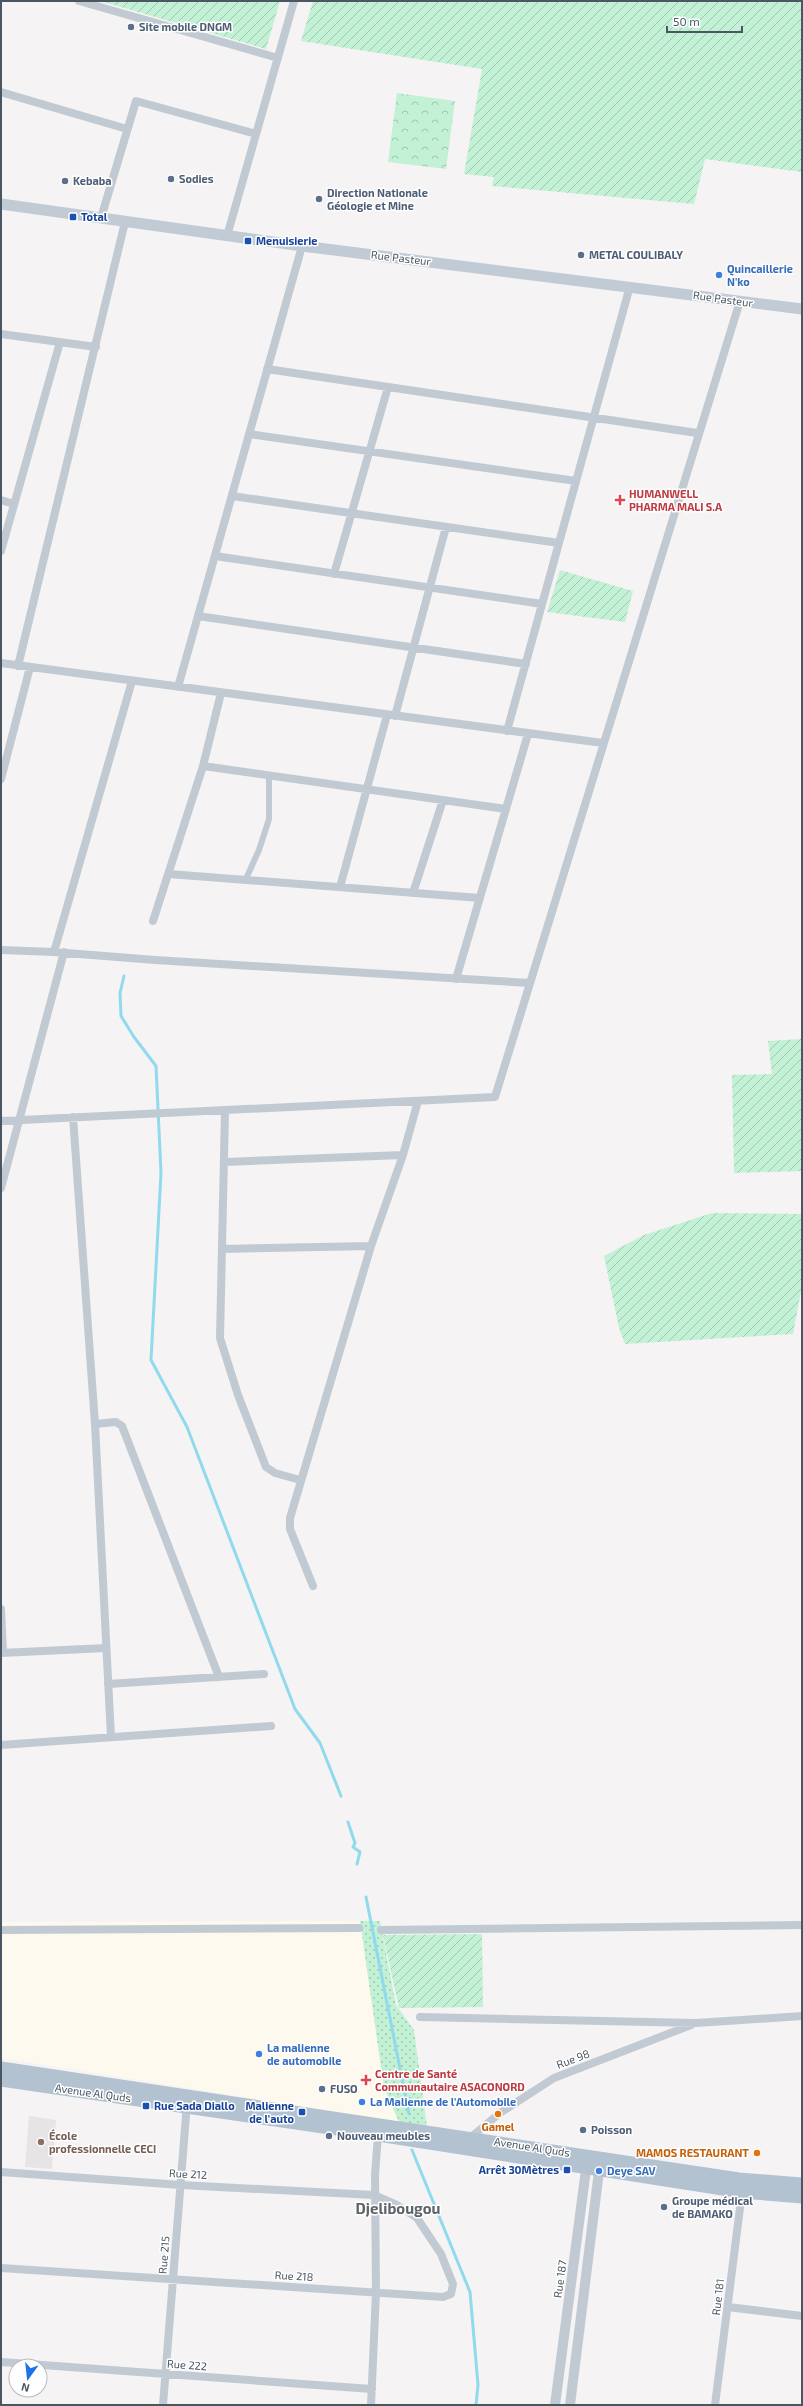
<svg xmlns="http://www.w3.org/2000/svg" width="803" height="2406" font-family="'Exo 2',sans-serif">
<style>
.commercial{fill:#fdf9ef}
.education{fill:#e6e4e5}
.grass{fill:url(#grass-dots)}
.park{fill:url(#park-crowns)}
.garden{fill:url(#garden-furrows)}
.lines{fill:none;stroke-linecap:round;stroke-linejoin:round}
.stream{stroke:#90daee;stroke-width:3}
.pedestrian{stroke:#c1cad2;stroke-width:6}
.minor{stroke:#c1cad2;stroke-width:8}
.tertiary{stroke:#c1cad2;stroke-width:10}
.secondary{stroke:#c1cbd6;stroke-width:11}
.primary{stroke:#b3c2d1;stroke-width:13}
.service-dot{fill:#5c6f8a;stroke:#fff;stroke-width:1.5}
.transit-dot{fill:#1a4fb4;stroke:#fff;stroke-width:1.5}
.shop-dot{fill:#3f7fe0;stroke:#fff;stroke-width:1.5}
.health-dot{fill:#e0444e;stroke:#fff;stroke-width:1.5}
.food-dot{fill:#e8710a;stroke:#fff;stroke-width:1.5}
.education-dot{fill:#8d6e63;stroke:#fff;stroke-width:1.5}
.labels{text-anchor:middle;stroke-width:3;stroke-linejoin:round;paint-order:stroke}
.service-label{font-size:11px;font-weight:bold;fill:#4e5e75;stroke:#fff;text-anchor:start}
.transit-label{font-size:11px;font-weight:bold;fill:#164399;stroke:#fff;text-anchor:start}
.street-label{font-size:11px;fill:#4a5661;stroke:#fff}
.shop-label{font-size:11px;font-weight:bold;fill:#366cbe;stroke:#fff;text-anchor:start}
.health-label{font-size:11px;font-weight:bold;fill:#be3a42;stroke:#fff;text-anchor:start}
.food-label{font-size:11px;font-weight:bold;fill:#c56008;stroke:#fff}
.education-label{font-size:11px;font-weight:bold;fill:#785e54;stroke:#fff;text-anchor:start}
.district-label{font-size:15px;font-weight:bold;fill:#5f6368;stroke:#fff}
</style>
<defs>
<pattern id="grass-dots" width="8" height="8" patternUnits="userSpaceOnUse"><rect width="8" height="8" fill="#c3f1d5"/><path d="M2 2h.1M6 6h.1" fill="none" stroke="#a0c6b0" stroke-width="1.8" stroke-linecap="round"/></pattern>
<pattern id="park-crowns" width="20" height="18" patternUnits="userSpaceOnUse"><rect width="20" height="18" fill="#c3f1d5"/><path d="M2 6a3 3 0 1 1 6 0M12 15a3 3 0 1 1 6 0" fill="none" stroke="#a0c6b0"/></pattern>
<pattern id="garden-furrows" width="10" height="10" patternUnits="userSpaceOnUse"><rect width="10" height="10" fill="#c3f1d5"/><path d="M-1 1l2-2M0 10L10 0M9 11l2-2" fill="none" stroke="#a0c6b0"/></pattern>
</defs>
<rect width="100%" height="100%" fill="#f5f3f3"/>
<path class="commercial" d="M360 1921 384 2087 399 2122 1 2058V1922Z"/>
<path class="education" d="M29 2116 56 2120 52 2169 25 2167Z"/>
<path class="grass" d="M360 1921H380L396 2005 414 2030 427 2127 399 2122 384 2087Z"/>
<path class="park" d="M397 93 455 101 446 169 388 162Z"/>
<path class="garden" d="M100 1H280L266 49Z
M313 1H802V172L705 159 694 204 492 186 494 177 464 174 482 69 301 41Z
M560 570 633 591 625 622 547 612Z
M802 1039V1171L734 1173 732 1075 772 1074 768 1041Z
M712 1213 802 1214V1286L793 1334 625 1344 619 1328 604 1256 644 1235Z
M482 1934 483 2007 399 2008 383 1935Z"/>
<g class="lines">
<path class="stream" d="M124 976 120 993 121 1016 134 1037 156 1066 161 1173 151 1360 187 1427 295 1709 320 1743 341 1796
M348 1822 355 1843 353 1847 360 1852 357 1864
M366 1897 409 2114
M412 2150 470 2292 478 2385 476 2405"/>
<path class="pedestrian" d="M245 881 259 850 269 819V776"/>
<path class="minor" d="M79 1 278 58
M1 92 127 129
M101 218 136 101 256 134
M227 236 294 1
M1 334 96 347
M267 369 697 433
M249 434 576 481
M232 496 559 543
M1 500 14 504
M1 551 60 342
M215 556 542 604
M334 574 388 387
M198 616 526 664
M1 663 603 743
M18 666 125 222
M178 687 302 246
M395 716 446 527
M507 731 630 286
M203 766 506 809
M1 779 30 667
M169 874 480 898
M340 887 387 715
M413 893 443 800
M153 921 203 766 221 693
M1 950 54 952 155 960 530 983
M54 952 132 681
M456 979 528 734
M225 1111 220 1338 238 1395 266 1467 275 1473 300 1480
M73 1117 95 1424 111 1737
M1 1121 495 1097 740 301
M225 1162 403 1155 418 1101
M1 1188 64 952
M222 1249 371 1246 403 1155
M95 1424 116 1422 122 1426 219 1677
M313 1586 290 1529V1518L371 1246
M1 1609 3 1653
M1 1653 106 1648
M108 1684 264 1674
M1 1745 271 1726
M1 1930 359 1928
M381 1930 802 1925
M420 2017 696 2023 802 2016
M470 2138 500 2113 554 2078 691 2025
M1 2172 181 2185 374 2195 397 2205 417 2218 441 2254 453 2284 451 2294 443 2297 1 2268
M728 2307 802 2316
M1 2362 372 2389
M163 2405 187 2103
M371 2405 376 2292 375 2175 378 2135
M715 2405 742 2192"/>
<path class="tertiary" d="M555 2405 587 2162
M570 2405 600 2163"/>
<path class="secondary" d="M1 204 302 246 802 309"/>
<path class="primary" d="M1 2068 739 2179 802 2184
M1 2080 378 2135 742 2192 802 2197"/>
</g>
<g class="service-dot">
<circle cx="131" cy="27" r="4"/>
<circle cx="171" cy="179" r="4"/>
<circle cx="65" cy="181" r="4"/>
<circle cx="319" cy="199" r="4"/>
<circle cx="581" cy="255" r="4"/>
<circle cx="322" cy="2089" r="4"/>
<circle cx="583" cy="2130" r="4"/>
<circle cx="329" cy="2136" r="4"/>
<circle cx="664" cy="2207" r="4"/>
</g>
<g class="transit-dot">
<rect x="69" y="213" width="8" height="8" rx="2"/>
<rect x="244" y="237" width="8" height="8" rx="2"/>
<rect x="142" y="2102" width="8" height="8" rx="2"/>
<rect x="298" y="2108" width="8" height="8" rx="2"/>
<rect x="563" y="2166" width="8" height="8" rx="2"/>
</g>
<g class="shop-dot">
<circle cx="719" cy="275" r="4"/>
<circle cx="259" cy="2054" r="4"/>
<circle cx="362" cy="2102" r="4"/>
<circle cx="599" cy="2171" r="4"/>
</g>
<g class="health-dot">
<path d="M618 494h4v4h4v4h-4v4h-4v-4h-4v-4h4z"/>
<path d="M364 2074h4v4h4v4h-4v4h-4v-4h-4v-4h4z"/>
</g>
<g class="food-dot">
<circle cx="498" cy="2114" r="4"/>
<circle cx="757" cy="2153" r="4"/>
</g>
<circle class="education-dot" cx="41" cy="2142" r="4"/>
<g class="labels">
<g class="service-label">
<text x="139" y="31">Site mobile DNGM</text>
<text x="179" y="183">Sodies</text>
<text x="73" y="185">Kebaba</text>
<text x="327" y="197">Direction Nationale<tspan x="327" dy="13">Géologie et Mine</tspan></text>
<text x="589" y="259">METAL COULIBALY</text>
<text x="330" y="2093">FUSO</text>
<text x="591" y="2134">Poisson</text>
<text x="337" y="2140">Nouveau meubles</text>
<text x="672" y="2205">Groupe médical<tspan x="672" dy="13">de BAMAKO</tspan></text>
</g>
<g class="transit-label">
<text x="81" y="221">Total</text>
<text x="256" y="245">Menuisierie</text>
<text x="154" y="2110">Rue Sada Diallo</text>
<text x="294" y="2110" text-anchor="end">Malienne<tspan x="294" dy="13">de l'auto</tspan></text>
<text x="559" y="2174" text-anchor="end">Arrêt 30Mètres</text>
</g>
<g class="street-label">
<text transform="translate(401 258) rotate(7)" y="4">Rue Pasteur</text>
<text transform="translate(723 299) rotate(8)" y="4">Rue Pasteur</text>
<text transform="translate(573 2059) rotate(-21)" y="4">Rue 98</text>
<text transform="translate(93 2093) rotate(8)" y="4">Avenue Al Quds</text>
<text transform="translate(532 2147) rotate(9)" y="4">Avenue Al Quds</text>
<text transform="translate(188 2174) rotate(3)" y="4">Rue 212</text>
<text transform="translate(164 2255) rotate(-85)" y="4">Rue 215</text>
<text transform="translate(294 2276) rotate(3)" y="4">Rue 218</text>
<text transform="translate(560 2279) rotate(-82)" y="4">Rue 187</text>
<text transform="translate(718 2297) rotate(-83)" y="4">Rue 181</text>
<text transform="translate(187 2365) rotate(4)" y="4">Rue 222</text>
</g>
<g class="shop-label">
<text x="727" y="273">Quincaillerie<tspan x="727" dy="13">N'ko</tspan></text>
<text x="267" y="2052">La malienne<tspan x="267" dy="13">de automobile</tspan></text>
<text x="370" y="2106">La Malienne de l'Automobile</text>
<text x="607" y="2175">Deye SAV</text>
</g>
<g class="health-label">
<text x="629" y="498">HUMANWELL<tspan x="629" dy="13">PHARMA MALI S.A</tspan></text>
<text x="375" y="2078">Centre de Santé<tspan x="375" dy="13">Communautaire ASACONORD</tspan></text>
</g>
<g class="food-label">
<text x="498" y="2131">Gamel</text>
<text x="749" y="2157" text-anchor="end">MAMOS RESTAURANT</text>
</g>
<g class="education-label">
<text x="49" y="2140">École<tspan x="49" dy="13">professionnelle CECI</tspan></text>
</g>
<g class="district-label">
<text x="398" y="2214">Djelibougou</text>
</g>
</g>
<rect width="803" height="2406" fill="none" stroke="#4a5661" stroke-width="4"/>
<g transform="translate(28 2378) rotate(195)"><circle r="19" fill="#ffffff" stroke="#b7bbc0"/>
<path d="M0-3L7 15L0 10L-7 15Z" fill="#1a73e8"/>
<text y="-6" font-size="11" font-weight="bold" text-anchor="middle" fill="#4a5661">N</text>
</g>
<path d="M667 26v6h75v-6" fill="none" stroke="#4a5661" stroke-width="2"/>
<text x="673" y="26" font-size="12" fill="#4a5661" stroke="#ffffff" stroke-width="3" paint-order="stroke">50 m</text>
</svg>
